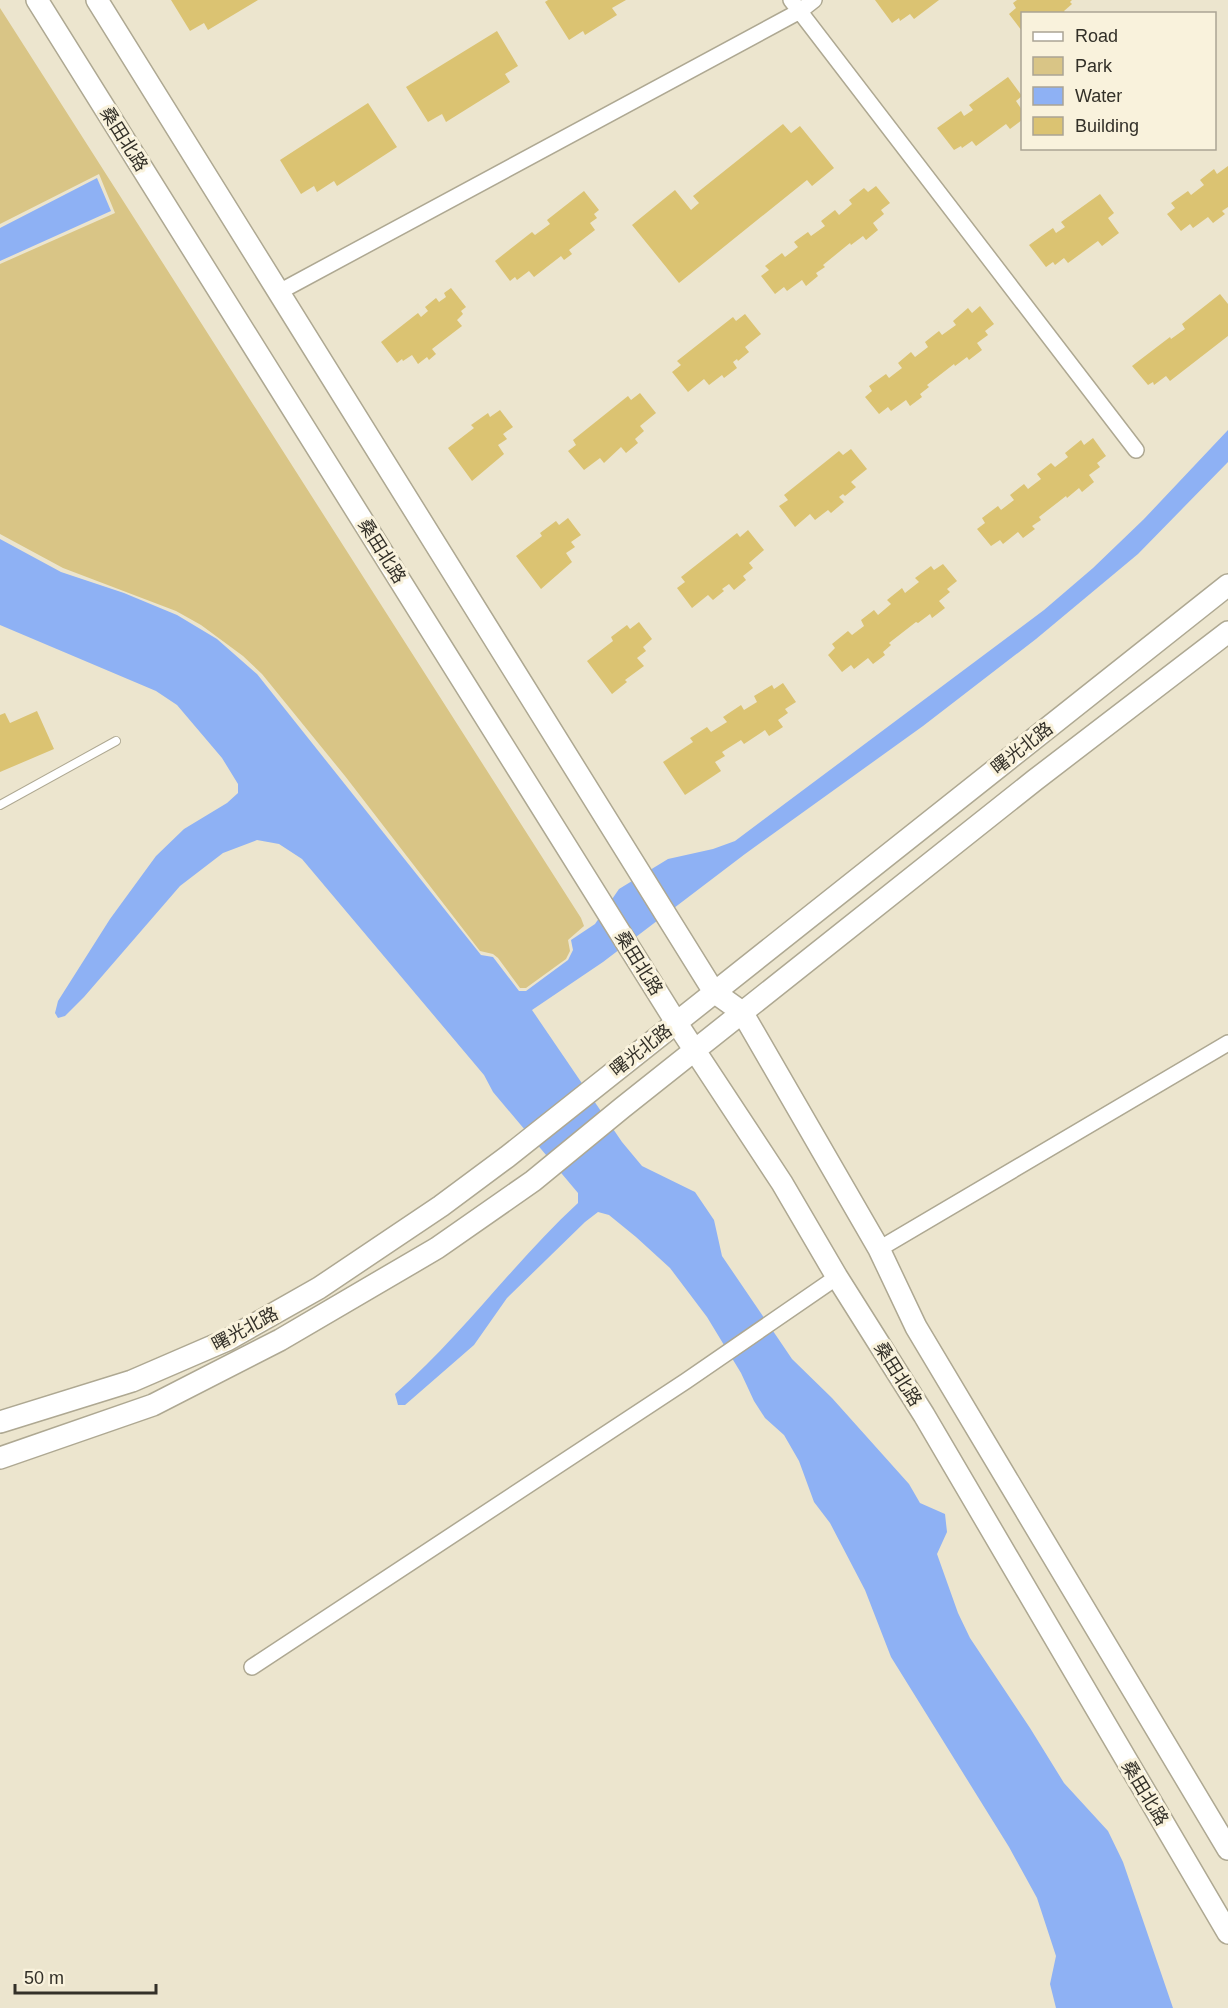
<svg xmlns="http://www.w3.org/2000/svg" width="1228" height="2008" font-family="Helvetica,'Noto Sans SC',sans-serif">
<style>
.green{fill:#d9c586}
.water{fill:#8eb1f4}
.building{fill:#dbc372}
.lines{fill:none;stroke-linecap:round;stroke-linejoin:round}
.service-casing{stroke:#aea892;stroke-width:10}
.minor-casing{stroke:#aea892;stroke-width:18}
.secondary-casing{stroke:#aea892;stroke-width:24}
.service{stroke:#fff;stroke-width:8}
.minor{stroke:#fff;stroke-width:15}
.secondary{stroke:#fff;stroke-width:21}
.labels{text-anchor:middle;stroke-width:6;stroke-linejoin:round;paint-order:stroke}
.street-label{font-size:18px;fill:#333028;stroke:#f9f2dc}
</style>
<rect width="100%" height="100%" fill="#ece5ce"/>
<path class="green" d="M0 8 581 918 584 926 568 940 570 951 566 959 526 988H520L498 958 493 954 480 951 345 776 262 674 243 656 201 625 176 611 63 568 0 534V264L115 213 99 174 0 224Z"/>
<path class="water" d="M97 178 111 211 0 261V228Z
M1228 430V462L1138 554 1036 639 923 726 745 854 603 962 532 1010 622 1142 642 1166 695 1192 714 1220 722 1256 792 1359 832 1398 909 1484 920 1503 945 1514 947 1532 937 1554 958 1613 970 1638 1030 1728 1064 1783 1108 1831 1123 1862 1173 2008H1056L1050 1984 1056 1956 1037 1898 1009 1847 891 1657 865 1590 830 1523 814 1502 799 1461 784 1435 765 1418 754 1401 741 1373 707 1317 670 1268 636 1237 609 1215 598 1212 585 1222 507 1298 474 1345 405 1405H398L395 1394C462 1336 513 1263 578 1203V1193L493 1092 484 1075 302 859 279 844 257 840 223 853 180 886 84 997 65 1016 58 1018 55 1013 58 1001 110 919 156 856 184 829 227 803 238 793V784L222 758 177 705 156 691 0 625V539L61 572 124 593 177 615 217 639 257 674 481 955 493 957 519 991H526L568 960 573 950 571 940 595 924 619 889 668 859 713 849 735 841 1044 610 1093 568 1144 519Z"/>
<path class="building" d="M171 0H258L208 30 204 23 190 31Z
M548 0H626L612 8 617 15 585 35 583 31 569 40 545 2Z
M875 0H939L914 19 910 14 900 21 899 18 892 23Z
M1017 0H1072L1070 2 1072 4 1064 11 1066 14H1022V31L1009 14 1016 8 1013 3Z
M497 31 518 66 505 74 510 82 446 122 442 114 428 122 406 87Z
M1008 77 1022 96 1016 101 1022 110V120L1010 129 1006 124 976 146 972 141 962 148 961 146 954 150 937 128 961 111 964 116 973 110 969 105Z
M368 103 397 147 337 186 334 181 317 192 314 186 301 194 280 160Z
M783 124 791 133 800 126 834 168 812 186 807 180 679 283 632 225 675 190 691 210 699 203 693 196Z
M1228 166V207L1222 211 1225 214 1213 223 1208 217 1193 228 1190 224 1181 231 1167 214 1175 208 1171 203 1188 191 1191 195 1204 185 1200 180 1214 169 1217 174Z
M876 186 890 203 881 210 884 214 873 223 878 230 866 240 863 236 851 245 850 243 823 265 825 267 816 273 818 276 806 286 802 280 787 291 784 287 775 294 761 276 769 270 765 266 782 253 785 257 798 247 794 242 808 232 811 236 825 226 821 221 835 210 839 215 852 204 849 200 864 188 868 192Z
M584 191 599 210 594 214 597 218 590 223 595 230 569 250 572 254 564 260 561 256 534 277 529 271 517 280 515 277 510 281 495 261 532 232 535 235 550 224 547 220Z
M1100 194 1114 213 1108 218 1119 233 1102 246 1098 241 1068 263 1064 258 1055 265 1053 262 1046 267 1029 245 1053 228 1056 233 1065 227 1061 222Z
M451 288 466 307 461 311 463 314 457 320 462 326 432 349 436 354 429 360 427 357 418 364 412 355 403 361 402 359 397 363 381 342 418 313 421 317 428 311 425 307 436 298 439 302 446 297 444 293Z
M1220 294 1228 304V336L1170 381 1166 376 1154 385 1153 382 1148 385 1132 366 1170 337 1171 339 1185 329 1182 324Z
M980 306 994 324 985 331 988 335 977 343 982 350 969 360 967 357 955 366 954 364 927 385 929 387 920 394 922 397 910 406 906 400 891 411 888 407 879 414 865 397 872 391 869 386 886 374 889 378 902 368 898 363 911 352 915 357 928 347 925 342 939 331 942 335 956 325 953 321 968 308 972 313Z
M745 314 761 334 745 347 749 352 738 361 737 359 733 362 737 368 724 378 722 375 709 385 704 379 688 392 672 372 681 365 677 361 733 317 736 321Z
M640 393 656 413 640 426 644 431 635 439 638 443 626 453 621 447 604 463 600 458 584 470 568 451 576 445 573 440 628 396 631 400Z
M500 410 513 427 503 434 507 439 498 445 504 454 472 481 448 448 474 428 471 425 488 413 490 417Z
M1093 438 1106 456 1097 463 1100 467 1089 475 1094 482 1082 492 1079 488 1067 498 1066 496 1039 517 1041 520 1032 526 1035 529 1023 538 1018 532 1003 544 1000 540 991 546 977 529 985 523 982 518 998 506 1001 510 1014 500 1010 495 1024 484 1028 489 1041 479 1037 474 1051 463 1055 467 1068 457 1065 453 1081 440 1084 445Z
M851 449 867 469 851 482 856 487 845 496 843 494 839 497 844 502 831 513 828 510 815 520 810 514 795 527 779 506 788 500 784 495 839 451 843 455Z
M568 518 581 535 571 542 575 547 566 553 572 562 541 589 516 556 542 536 540 533 556 521 559 525Z
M748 530 764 550 749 563 753 568 743 576 746 580 734 590 729 584 722 589 724 591 713 600 708 595 692 608 677 588 685 582 681 577 737 533 740 537Z
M943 564 957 581 947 589 950 592 939 601 945 608 932 618 930 614 918 623 916 622 889 643 891 645 883 652 885 655 873 664 868 658 854 669 851 665 842 672 828 655 835 648 832 644 848 631 852 635 864 626 861 620 874 610 878 615 891 604 887 600 902 588 905 593 919 582 915 578 931 566 934 570Z
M639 622 652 639 643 647 646 651 637 658 644 666 625 680 627 682 612 694 587 661 613 641 611 637 627 625 630 629Z
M783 683 796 702 785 709 788 713 778 720 783 727 769 736 765 730 744 744 741 740 722 752 725 756 715 762 721 771 685 795 663 762 693 742 690 738 707 727 711 732 727 722 723 717 741 705 744 710 757 702 754 696 772 685 774 689Z
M37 711 54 749 0 772V715L5 713 10 723Z"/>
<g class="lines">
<g class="service-casing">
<path id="service" d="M0 805 116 741"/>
</g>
<g class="minor-casing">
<path id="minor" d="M791 0 1136 450
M279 292 800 11 814 0
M879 1249 1228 1043
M252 1667 686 1381 837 1277"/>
</g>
<g class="secondary-casing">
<path id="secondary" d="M37 0 676 1022 782 1183 837 1277 924 1415 1228 1933
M97 0 714 992 742 1012 879 1249 916 1327 1228 1849
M0 1422 132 1381 227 1340 319 1288 441 1206 507 1157 1228 585
M0 1458 153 1405 280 1340 437 1248 533 1181 622 1108 1035 780 1228 632"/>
</g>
<use href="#service" class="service"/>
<use href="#minor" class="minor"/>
<use href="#secondary" class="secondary"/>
</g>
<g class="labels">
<g class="street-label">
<text transform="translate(124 139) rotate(58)" y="6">桑田北路</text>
<text transform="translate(382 551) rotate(58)" y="6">桑田北路</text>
<text transform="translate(1022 748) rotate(-38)" y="6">曙光北路</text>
<text transform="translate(639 963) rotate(58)" y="6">桑田北路</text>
<text transform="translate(641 1050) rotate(-38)" y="6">曙光北路</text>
<text transform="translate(245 1329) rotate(-28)" y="6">曙光北路</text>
<text transform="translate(898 1374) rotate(58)" y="6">桑田北路</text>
<text transform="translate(1145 1793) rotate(59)" y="6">桑田北路</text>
</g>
</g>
<rect x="1021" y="12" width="195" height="138" fill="#f9f2dc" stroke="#aaa494" stroke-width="1.5"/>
<rect x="1033" y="32" width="30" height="9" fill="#ffffff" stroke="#aaa494" stroke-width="1.5"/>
<text x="1075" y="42" font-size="18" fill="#333028">Road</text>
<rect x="1033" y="57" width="30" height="18" fill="#d9c586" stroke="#aaa494" stroke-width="1.5"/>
<text x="1075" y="72" font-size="18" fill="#333028">Park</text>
<rect x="1033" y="87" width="30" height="18" fill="#8eb1f4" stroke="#aaa494" stroke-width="1.5"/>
<text x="1075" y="102" font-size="18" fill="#333028">Water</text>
<rect x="1033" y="117" width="30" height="18" fill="#dbc372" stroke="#aaa494" stroke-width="1.5"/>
<text x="1075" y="132" font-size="18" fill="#333028">Building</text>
<path d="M15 1984v9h141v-9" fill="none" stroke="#333028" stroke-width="3"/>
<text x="24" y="1984" font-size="18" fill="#333028" stroke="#f9f2dc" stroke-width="4.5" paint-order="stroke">50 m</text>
</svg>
